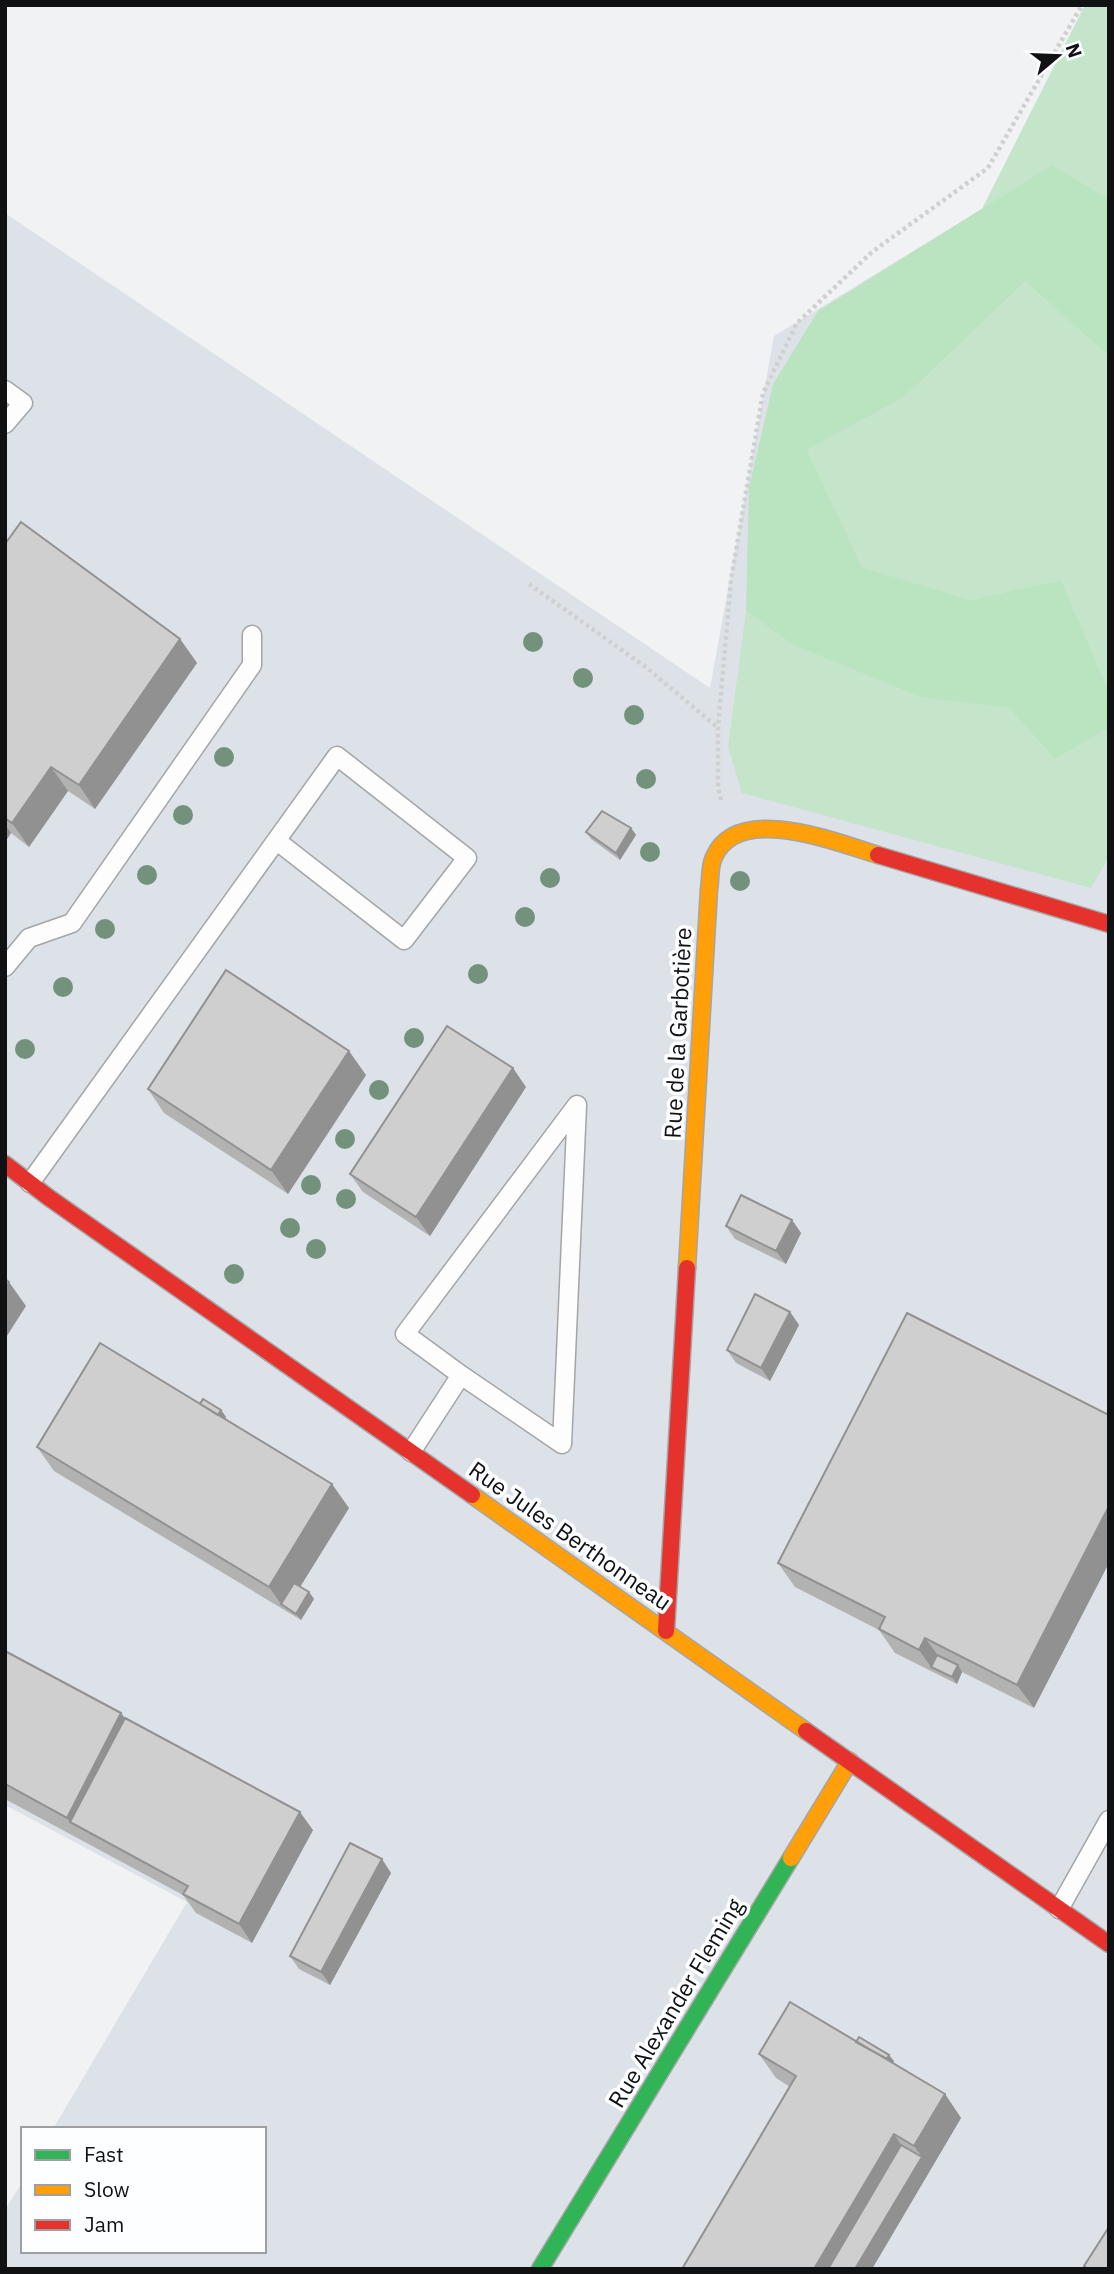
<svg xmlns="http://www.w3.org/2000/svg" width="1114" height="2274" font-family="'IBM Plex Sans',sans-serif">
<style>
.built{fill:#dde2e9}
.green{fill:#c5e5ca}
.forest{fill:#bae3c0}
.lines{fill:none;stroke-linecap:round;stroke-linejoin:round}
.lane-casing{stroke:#a4a5a6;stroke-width:21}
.fast-casing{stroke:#a4a5a6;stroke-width:19}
.slow-casing{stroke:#a4a5a6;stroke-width:19}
.jam-casing{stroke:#a4a5a6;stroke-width:19}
.path{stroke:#d0d0d0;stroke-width:4.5;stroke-dasharray:3.5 3.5;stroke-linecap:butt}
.lane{stroke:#fdfdfd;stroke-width:18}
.fast{stroke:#30b455;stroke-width:16}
.slow{stroke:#ff9f0a;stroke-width:16}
.jam{stroke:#e5322d;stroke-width:16}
.tree{fill:#73927c}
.wall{fill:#b2b2b3}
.shaded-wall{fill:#919192}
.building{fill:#cfcfd0;stroke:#919192;stroke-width:2}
.labels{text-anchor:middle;stroke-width:7;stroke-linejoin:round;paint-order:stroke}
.street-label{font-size:23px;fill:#101112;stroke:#fdfeff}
</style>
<rect width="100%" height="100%" fill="#f0f2f4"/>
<path class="built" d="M1085 5H1109V2269H5V2210L23 2181V2251H264V2129H53L187 1902 5 1805V213L710 688 774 336 982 209Z"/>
<path class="green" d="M1085 5H1109V199L1052 165 982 209Z
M1025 280 1109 356V691L1061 580 970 600 862 567 807 450 904 397Z
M746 611 795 646 923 698 1009 708 1055 759 1109 728V857L1091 888 742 793 728 747Z"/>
<path class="forest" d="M1052 165 1109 199V356L1025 281 904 397 807 450 862 567 970 600 1061 580 1109 691V728L1055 759 1009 708 923 698 795 646 746 611 749 488 773 384 818 311Z"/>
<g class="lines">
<g class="lane-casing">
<path id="lane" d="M5 390 23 403 5 424
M5 967 29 938 72 923 252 665V635
M30 1183 337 756 467 858 404 940 277 841
M411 1452 461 1375 405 1334 577 1105 562 1444 461 1375
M1059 1909 1109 1820"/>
</g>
<g class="fast-casing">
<path id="fast" d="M540 2269 791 1858"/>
</g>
<g class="slow-casing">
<path id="slow" d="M687 1268 709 889C711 879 709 867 714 857 738 802 838 843 878 855
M472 1495 806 1731
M791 1858 850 1761"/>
</g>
<g class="jam-casing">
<path id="jam" d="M878 855 1109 924
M5 1164 48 1197 472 1495
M666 1631 687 1268
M806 1731 1109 1944"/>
</g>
<path class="path" d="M529 584 647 668 717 727
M721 800 718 788V728L731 580 763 393 797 323 872 252 988 168 1082 5"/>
<use href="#lane" class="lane"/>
<use href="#fast" class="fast"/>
<use href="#slow" class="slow"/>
<use href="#jam" class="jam"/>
</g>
<g class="tree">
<circle cx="533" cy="642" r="10"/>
<circle cx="583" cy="678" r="10"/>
<circle cx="634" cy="715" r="10"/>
<circle cx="224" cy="757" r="10"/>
<circle cx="646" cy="779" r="10"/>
<circle cx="183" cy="815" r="10"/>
<circle cx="650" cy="852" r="10"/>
<circle cx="147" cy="875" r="10"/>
<circle cx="550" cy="878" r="10"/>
<circle cx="740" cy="881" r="10"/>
<circle cx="525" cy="917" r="10"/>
<circle cx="105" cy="929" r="10"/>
<circle cx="478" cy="974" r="10"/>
<circle cx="63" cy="987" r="10"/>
<circle cx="414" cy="1038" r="10"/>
<circle cx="25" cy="1049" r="10"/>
<circle cx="379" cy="1090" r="10"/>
<circle cx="345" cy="1139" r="10"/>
<circle cx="311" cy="1185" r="10"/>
<circle cx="346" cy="1199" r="10"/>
<circle cx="290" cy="1228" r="10"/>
<circle cx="316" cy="1249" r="10"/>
<circle cx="234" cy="1274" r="10"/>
</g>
<path class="wall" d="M5 544 180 639 197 663 95 809 68 791 29 847 11 833 5 842Z
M631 828 636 835 620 860 591 839 586 832Z
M366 1075 288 1194 164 1113 148 1089Z
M526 1087 430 1236 363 1192 350 1174Z
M792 1220 801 1233 786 1264 735 1239 726 1226Z
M790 1312 799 1325 770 1381 736 1363 727 1350Z
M907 1313 1034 1708 962 1672 957 1684 895 1653 879 1630 795 1587 778 1563Z
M200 1404 221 1410 226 1417 225 1419 349 1508 300 1587 309 1592 314 1599 301 1620 54 1471 37 1447Z
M5 1651 121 1713 125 1718 313 1830 252 1943 196 1913 183 1895 5 1799Z
M391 1873 330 1985 299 1969 290 1956Z
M856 2042 894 2061 893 2063 945 2094 961 2118 872 2269H682L790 2087 776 2078 759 2054Z"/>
<path class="shaded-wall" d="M180 639 197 663 95 809 79 785Z
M51 767 68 791 29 847 12 823Z
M5 825 11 833 5 842Z
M631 828 636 835 620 860 616 853Z
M349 1051 366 1075 288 1194 271 1170Z
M513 1068 526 1087 430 1236 416 1217Z
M792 1220 801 1233 786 1264 776 1251Z
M9 1282 26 1306 5 1339V1289Z
M790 1312 799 1325 770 1381 761 1368Z
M221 1410 226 1417 218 1429 214 1422Z
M332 1484 349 1508 287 1608 281 1604 269 1587Z
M1109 1506V1563L1034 1708 1017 1685Z
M309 1592 314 1599 301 1620 296 1614Z
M925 1638 942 1661 931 1667 919 1650Z
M958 1665 962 1672 957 1684 952 1677Z
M121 1713 138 1737 70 1822 67 1818Z
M300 1812 313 1830 252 1943 239 1924Z
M382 1859 391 1873 330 1985 321 1972Z
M889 2055 894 2061 887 2074 882 2067Z
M945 2094 961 2118 872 2269H855L922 2157 914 2146Z
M894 2134 910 2158 845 2269H814Z"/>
<path class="building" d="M21 522 180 639 79 785 51 767 12 823 5 818V544Z
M602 811 631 828 616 853 586 832Z
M226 970 349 1051 271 1170 148 1089Z
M447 1026 513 1068 416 1217 350 1174Z
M741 1195 792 1220 776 1251 726 1226Z
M5 1279 9 1282 5 1289Z
M755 1294 790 1312 761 1368 727 1350Z
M907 1313 1109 1415V1506L1017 1685 925 1638 919 1650 879 1629 885 1617 778 1563Z
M100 1343 332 1484 269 1587 37 1447Z
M203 1399 221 1410 218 1415 200 1404Z
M294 1583 309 1592 296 1614 281 1604Z
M5 1651 121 1713 67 1818 5 1784Z
M937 1655 958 1665 952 1677 931 1667Z
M125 1718 300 1812 239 1924 183 1894 188 1886 70 1822Z
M350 1843 382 1859 321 1972 290 1956Z
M790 2002 945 2094 914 2146 894 2134 814 2269H682L796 2076 759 2054Z
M859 2037 889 2055 887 2059 856 2042Z
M901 2145 922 2157 855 2269H828Z
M1109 2227V2269H1088L1084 2266Z"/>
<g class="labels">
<g class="street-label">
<text transform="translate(678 1033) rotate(-87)" y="8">Rue de la Garbotière</text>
<text transform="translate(570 1536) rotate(35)" y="8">Rue Jules Berthonneau</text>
<text transform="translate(676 2003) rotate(-59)" y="8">Rue Alexander Fleming</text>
</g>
</g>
<rect width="1114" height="2274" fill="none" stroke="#101112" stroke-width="14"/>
<rect x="21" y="2127" width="245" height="126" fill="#fdfeff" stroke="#9e9fa0" stroke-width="2"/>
<rect x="35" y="2150" width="35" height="10" fill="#30b455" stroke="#9e9fa0" stroke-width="2"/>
<text x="84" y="2162" font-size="21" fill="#101112">Fast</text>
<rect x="35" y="2185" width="35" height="10" fill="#ff9f0a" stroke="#9e9fa0" stroke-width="2"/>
<text x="84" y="2197" font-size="21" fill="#101112">Slow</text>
<rect x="35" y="2220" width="35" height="10" fill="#e5322d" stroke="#9e9fa0" stroke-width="2"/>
<text x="84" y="2232" font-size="21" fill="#101112">Jam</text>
<g transform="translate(1058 56) rotate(71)" stroke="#fdfeff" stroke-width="5" paint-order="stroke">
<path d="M0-5L12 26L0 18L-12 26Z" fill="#101112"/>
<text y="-10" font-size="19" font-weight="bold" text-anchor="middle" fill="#101112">N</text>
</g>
</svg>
